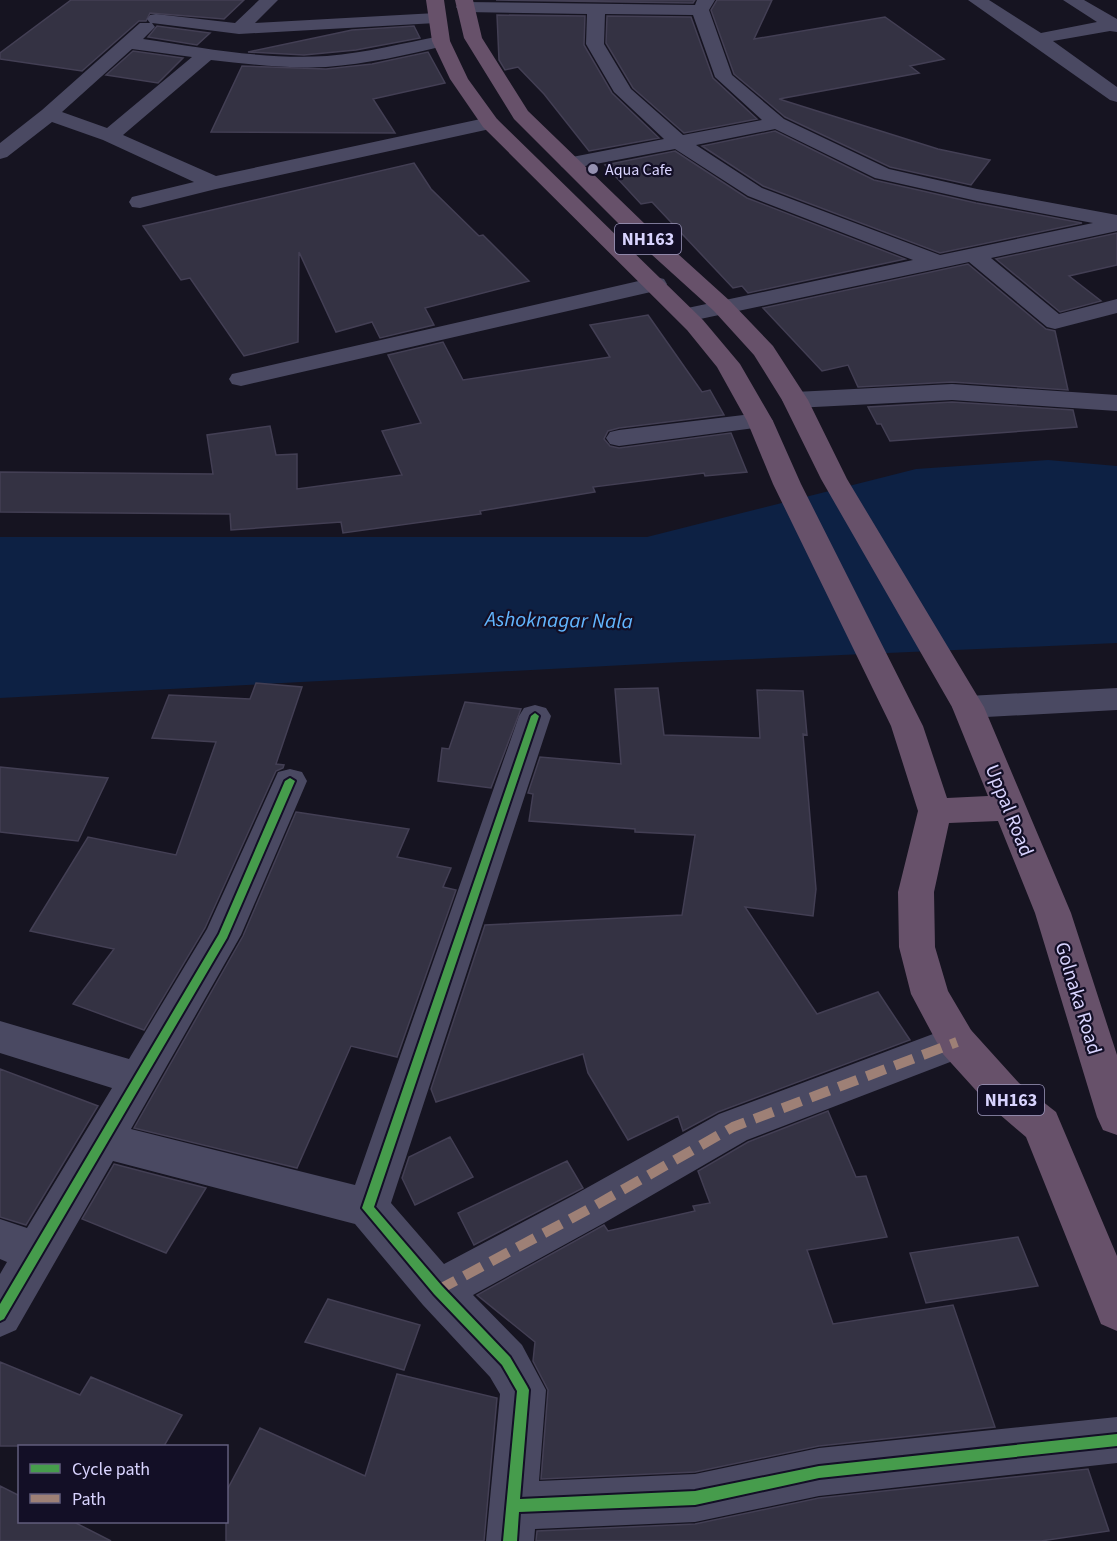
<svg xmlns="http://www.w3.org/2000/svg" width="1117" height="1541" font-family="'Source Sans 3',sans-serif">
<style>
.water{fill:#0d2144}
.building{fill:#343243;stroke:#433f54;stroke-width:1.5}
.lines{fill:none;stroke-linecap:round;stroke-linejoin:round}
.street{fill:#4a4962;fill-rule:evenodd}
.highway{fill:#67516a;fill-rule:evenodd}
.quiet{stroke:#9e8076;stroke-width:10;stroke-dasharray:20 10;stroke-linecap:butt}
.cycleway-casing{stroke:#130f26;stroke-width:4}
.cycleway{fill:#469c4c;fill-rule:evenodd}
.poi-dot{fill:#9591b1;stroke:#130f26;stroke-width:2}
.labels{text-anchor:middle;stroke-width:4.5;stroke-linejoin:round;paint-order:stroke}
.far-poi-label{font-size:16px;fill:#d9d4ff;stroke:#130f26;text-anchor:start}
.shield{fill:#130f26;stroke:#9e99be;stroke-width:1.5}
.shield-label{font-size:18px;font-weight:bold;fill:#d9d4ff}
.street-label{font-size:20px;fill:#d9d4ff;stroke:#130f26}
.water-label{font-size:21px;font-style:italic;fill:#62b6ff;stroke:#130f26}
</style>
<rect width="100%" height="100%" fill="#161421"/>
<path class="water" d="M1048 460 1117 466V643L682 662 0 698V537H647L916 469Z"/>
<path class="building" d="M71 0H244L224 19 150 13 146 21H139L82 71 0 59V53Z
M496 0H695L693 3Z
M717 0H772L754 39 885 17 944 59 910 66 919 73 779 99 938 149 990 160 971 185 890 167 785 117 734 74 711 10Z
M497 15 585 16 584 45 612 93 659 138 589 151 544 94 518 67 505 70 499 60Z
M607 16 691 17 713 78 757 119 684 133 633 88 606 43Z
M157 26 210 33 197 45 148 37Z
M414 26 420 38 356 50 304 55 248 52 352 30Z
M133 51 183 58 158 83 106 75Z
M428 52 445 83 373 99 395 133 211 132 242 66 326 69 372 64Z
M775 131 874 180 976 203 1082 223 940 253 763 186 702 146Z
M675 151 747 198 905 259 748 293 742 286 733 288 652 202 641 204 605 165Z
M414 163 431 189 479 236 483 235 529 281 425 308 434 325 380 338 372 322 336 332 299 252 298 342 244 356 190 278 181 280 143 226Z
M1117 233V265L1069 276 1101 301 1060 312 996 259Z
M968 264 1046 329 1055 331 1068 390 952 382 858 387 848 365 822 371 763 308Z
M648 315 702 392 710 390 724 415 619 428 608 431 604 439 610 446 619 448 731 433 747 472 705 476 704 473 593 487 595 492 480 511 481 514 343 533 341 522 231 530 230 514 0 512V472L213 474 207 435 270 426 276 455 297 454V489L402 475 382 431 421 423 388 355 443 342 463 380 610 357 590 325Z
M952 402 1073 410 1077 427 890 441 881 424H877L868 407Z
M256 683 302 687 276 764 284 765 283 768 276 771 205 928 144 1030 73 1004 114 949 30 931 88 837 176 855 216 742 152 738 169 695 250 699Z
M658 688 664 735 760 738 757 690 803 691 807 735 803 734 816 889 813 916 745 907 817 1014 878 992 910 1040 718 1112 683 1131 678 1116 628 1140 588 1073 583 1054 436 1102 431 1089 485 925 682 915 695 835 635 832V829L529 821 533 794 528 793 540 757 621 764 615 689Z
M465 702 521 709 491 788 438 781 442 748 449 749Z
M0 767 108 778 78 841 0 832Z
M296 812 409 829 397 857 451 868 443 887 456 890 397 1057 351 1046 297 1168 134 1128 243 936Z
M0 1069 98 1106 26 1225 0 1217Z
M828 1111 856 1177 866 1176 887 1237 807 1250 833 1324 953 1305 995 1427 819 1446 695 1472 541 1479 548 1390 533 1361 535 1342 477 1295 604 1225 608 1231 695 1211 693 1206 710 1203 698 1171 748 1142Z
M450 1137 473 1177 415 1205 402 1178 409 1157Z
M567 1161 583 1188 474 1245 458 1213Z
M114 1164 206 1188 166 1253 82 1219Z
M1018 1237 1038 1286 926 1303 910 1253Z
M328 1299 420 1325 404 1370 305 1342Z
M0 1362 80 1395 91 1377 182 1415 164 1446H0Z
M397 1374 497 1398 484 1541H226V1492L260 1428 365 1476Z
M1088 1469 1109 1531 1041 1541H536L537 1531 695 1524 819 1498Z
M0 1486 20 1496V1521H72L111 1541H0Z"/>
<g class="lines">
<path class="street" d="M259 0H278L255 23 436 13 442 14 445 18 442 22 436 23 239 34 152 23 155 27 143 39C203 48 266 60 327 56 366 53 403 43 441 36L447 37 450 41 447 45C408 55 366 64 326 67 287 69 249 64 211 60L123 135 216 176 490 117 497 119 500 123 497 127 490 129 216 189 140 208 132 207 129 202 132 197 194 182 103 140 52 122 7 157 0 159V143L42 110 140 23H150L147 19 150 15 156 14 235 23ZM132 49 192 57 107 128 62 112Z
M697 0H715L709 10 732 75 784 119 889 169 977 189 1117 215V231L991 258 1059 314 1117 299V313L1055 329 1047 327 969 262 686 322 678 320 674 315 678 310 913 260 748 196 675 149 569 169 562 167 559 163 562 159 664 139 614 92 586 44 587 14 465 12 459 11 456 7 459 3 465 2 695 5ZM605 14 693 15 715 77 762 120 683 135 631 89 604 44ZM775 129 875 178 977 201 1093 223 940 255 762 188 696 145Z
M968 0H989L1041 33 1097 22 1063 0H1084L1117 19V32L1110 31 1053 41 1117 87V102L1110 100Z
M656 277 664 279 667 284 664 289 241 386 232 384 229 379 232 374 241 372Z
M952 384 1117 395V411L952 400 795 408 786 405 782 400 786 395 795 392Z
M760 413 769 416 773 421 769 426 619 446 610 444 606 438 610 432 619 430Z
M1117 688V710L968 718 957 715 952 707 957 699 968 696Z
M535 705 546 708 551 716 391 1203 444 1264 574 1195 719 1114 957 1025 971 1030 976 1042 971 1054 747 1140 604 1223 473 1295 522 1345 546 1390 539 1481 695 1474 819 1448 1117 1417V1463L819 1496 695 1522 535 1529 534 1541H486L500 1394 490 1377 423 1305 355 1224 113 1161 16 1330 0 1337V1274L7 1262 0 1259V1219L27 1228 112 1088 0 1053V1021L129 1059 207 929 278 772 290 769 302 772 307 781 241 935 131 1129 355 1185 519 716 524 708Z"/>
<path class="highway" d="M426 0H444L450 41 468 79 497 119 703 320 740 364 773 421 801 484 923 726 947 798 988 796 952 707 821 479 782 400 754 355 714 311 630 235 514 119 464 38 455 0H473L482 38 528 111 646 225 730 301 773 346 808 400 847 479 984 707 1071 913 1117 1055V1135L1103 1130 1097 1117 1035 913 998 821 949 823 934 892 935 947 948 991 971 1030 1019 1083 1056 1112 1117 1256V1331L1101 1324 1026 1137 991 1107 943 1054 911 994 899 947 898 892 918 811 891 726 773 484 747 421 717 367 687 330 483 127 450 79 432 41Z"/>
<path class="quiet" d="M438 1290 589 1209 733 1127 957 1042"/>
<g class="cycleway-casing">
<path id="cycleway" d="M535 713 539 716 374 1207 442 1286 510 1357 527 1386 529 1390 520 1499 695 1491 819 1466 1117 1434V1446L819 1478 695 1505 519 1512 517 1541H503L517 1391 502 1365 434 1294 362 1208 531 716Z
M290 778 295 781 227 938 4 1319 0 1321V1304L219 934 285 781Z"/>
</g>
<use href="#cycleway" class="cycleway"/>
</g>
<circle class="poi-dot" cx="593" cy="169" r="6"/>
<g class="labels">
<g class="far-poi-label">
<text x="605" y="175">Aqua Cafe</text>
</g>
<g class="shield">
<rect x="615" y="224" width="66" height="30" rx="4.5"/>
<rect x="978" y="1085" width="66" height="30" rx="4.5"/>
</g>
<g class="shield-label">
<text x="648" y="245">NH163</text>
<text x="1011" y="1106">NH163</text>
</g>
<g class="street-label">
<text transform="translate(1010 810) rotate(68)" y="7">Uppal Road</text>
<text transform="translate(1079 998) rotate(73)" y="7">Golnaka Road</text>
</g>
<g class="water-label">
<text transform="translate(559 620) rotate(1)" y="7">Ashoknagar Nala</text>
</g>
</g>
<rect x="18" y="1445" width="210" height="78" fill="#130f26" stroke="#625e7d" stroke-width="1.5"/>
<rect x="30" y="1464" width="30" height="9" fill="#469c4c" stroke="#625e7d" stroke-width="1.5"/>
<text x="72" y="1475" font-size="18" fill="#d9d4ff">Cycle path</text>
<rect x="30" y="1494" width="30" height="9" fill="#9e8076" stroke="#625e7d" stroke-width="1.5"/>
<text x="72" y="1505" font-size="18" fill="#d9d4ff">Path</text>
</svg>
